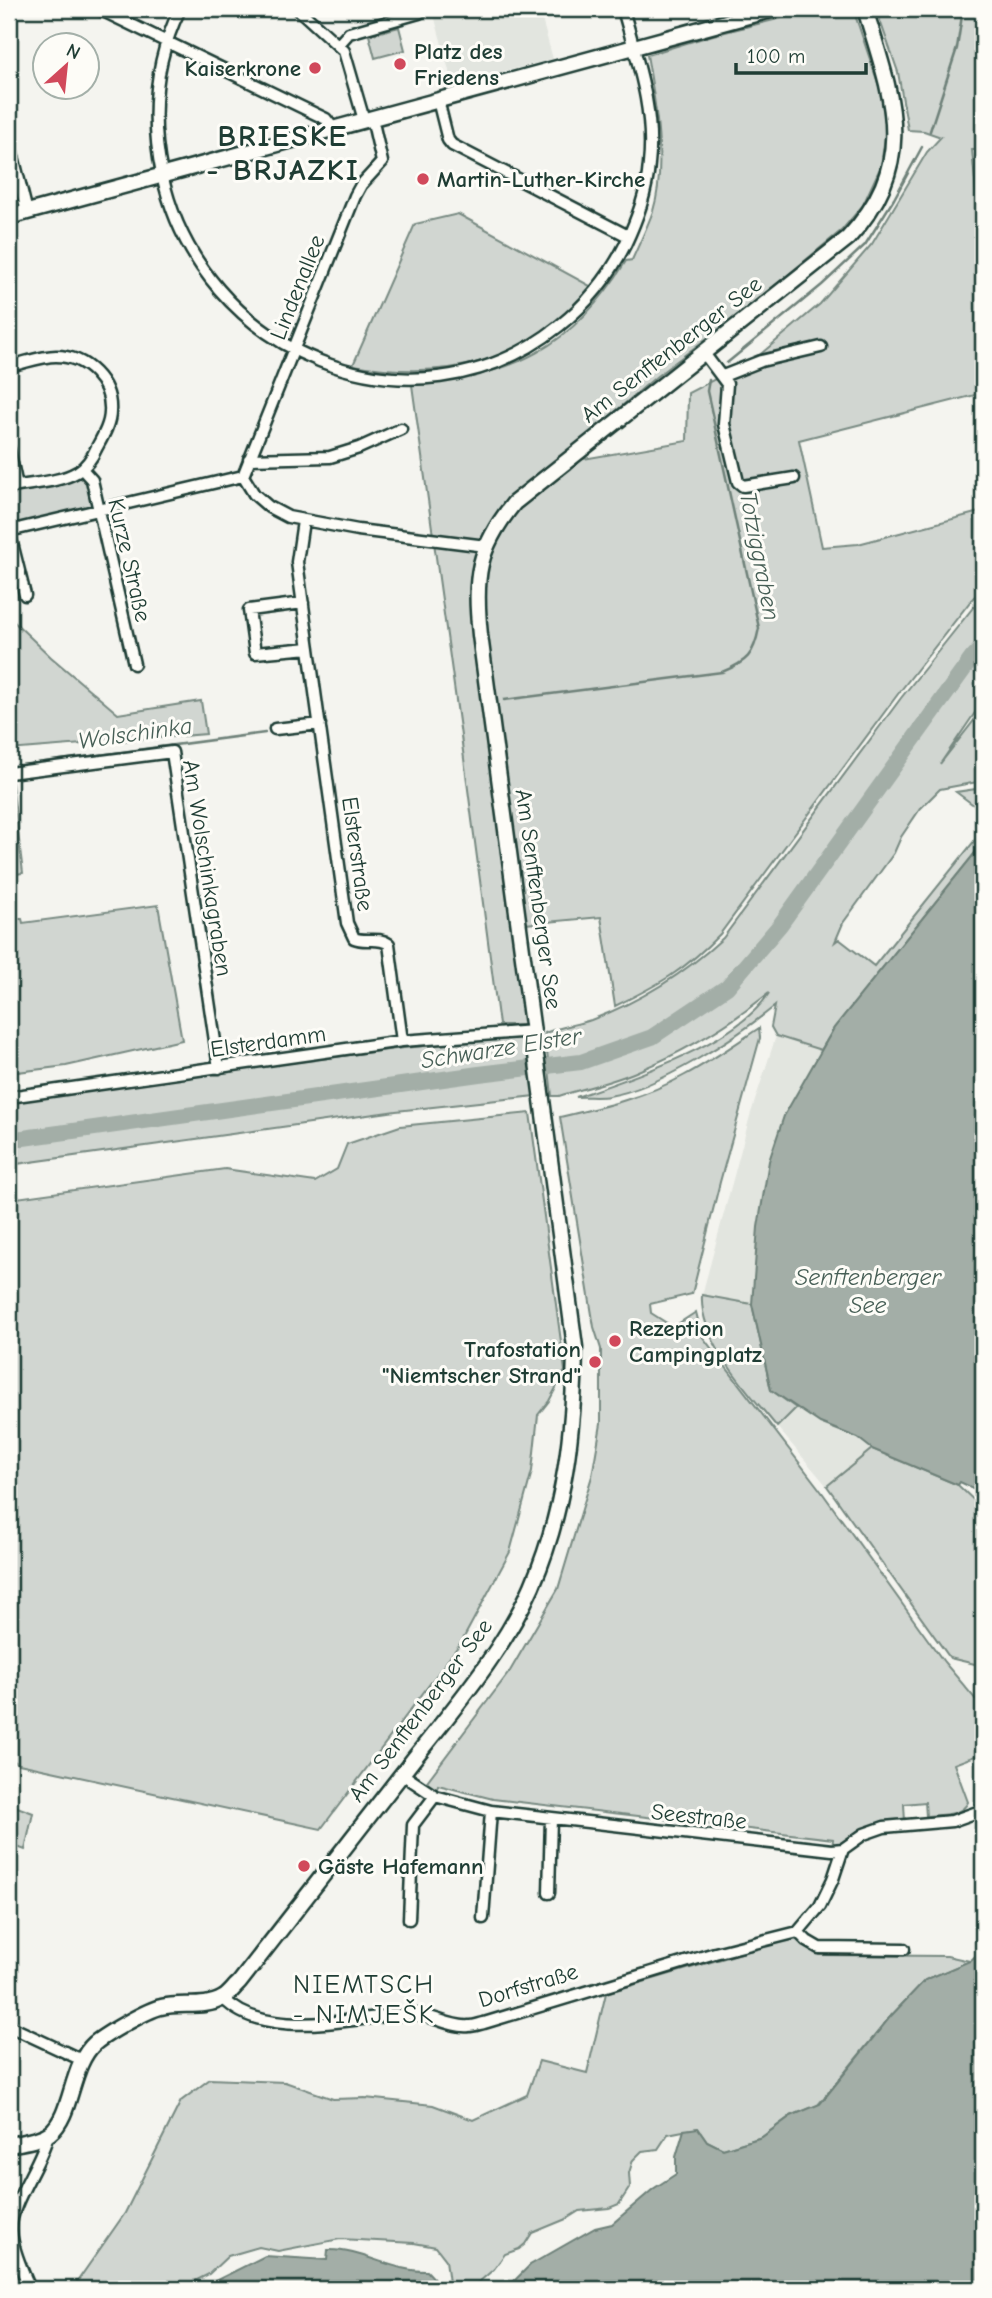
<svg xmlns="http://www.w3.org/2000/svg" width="992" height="2298" font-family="'Comic Neue',sans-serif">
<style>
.built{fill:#e2e5df}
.green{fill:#d1d6d1;stroke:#788a82;stroke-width:2}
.water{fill:#a3aea7;stroke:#6e8179;stroke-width:2}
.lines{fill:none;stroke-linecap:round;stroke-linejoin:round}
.stream{stroke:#6e8179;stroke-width:2.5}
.river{stroke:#a3aea7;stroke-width:16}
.street-casing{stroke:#1f3d34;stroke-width:15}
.secondary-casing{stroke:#1f3d34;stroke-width:19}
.street{stroke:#fdfcf7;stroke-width:10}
.secondary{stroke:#fdfcf7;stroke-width:14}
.poi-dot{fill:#d1495b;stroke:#fdfcf7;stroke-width:2.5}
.labels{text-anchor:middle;stroke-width:6;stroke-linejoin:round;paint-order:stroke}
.poi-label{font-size:23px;font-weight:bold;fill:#1f3d34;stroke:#fdfcf7;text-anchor:start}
.street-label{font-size:23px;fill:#1f3d34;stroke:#fdfcf7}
.water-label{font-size:24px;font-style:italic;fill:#475f56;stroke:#fdfcf7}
.quarter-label{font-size:26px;letter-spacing:2px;fill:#1f3d34;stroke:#fdfcf7}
.district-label{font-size:30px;font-weight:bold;letter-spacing:2px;fill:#1f3d34;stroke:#fdfcf7}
</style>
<rect width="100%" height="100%" fill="#f4f4ef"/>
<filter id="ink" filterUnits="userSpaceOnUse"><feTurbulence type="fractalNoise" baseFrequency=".0143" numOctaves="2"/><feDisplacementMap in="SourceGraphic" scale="14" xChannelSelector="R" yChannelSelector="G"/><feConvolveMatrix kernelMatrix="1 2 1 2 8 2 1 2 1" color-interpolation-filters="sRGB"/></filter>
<g filter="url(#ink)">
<path class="built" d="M435 9H539L553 59 456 84 451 78 434 15Z
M776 1036 821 1050 784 1116 769 1161 758 1227 752 1304 702 1295 750 1116Z
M796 1408 820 1423 858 1438 872 1449 827 1486 777 1427Z"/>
<path class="green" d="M818 9H853L880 89 885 121V137L881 166 863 205 842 230 760 298 657 376 568 452 578 460 687 441 688 393 756 358 820 304 872 244 927 152 941 137 924 131 908 130 898 72 876 9H983V150H972L983 265V393L799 440 822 547 858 544 983 511V589L973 598 898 694 720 934C685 970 660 984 615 1006L601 917 514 925 529 1025H499L461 736 412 385C512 377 573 348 626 261L632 260C639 244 647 228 653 211 667 167 655 100 647 55L713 35Z
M399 27 405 50 375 58 369 35Z
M458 214 592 287C525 363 451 381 353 365L415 224Z
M81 476 87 483 92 503 91 506 9 526V491Z
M983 595V701L940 764 983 709V781L940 789 920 809 901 837 894 853 843 923 835 942 839 939 874 966 983 830V843L834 1028 821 1050 776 1036 771 1027 775 1006C735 1038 660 1088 609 1096 598 1098 587 1096 576 1097 632 1078 738 1043 769 993 729 1025 686 1051 638 1071 613 1082 585 1088 559 1096H552L545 1033C559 1027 576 1025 591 1020 641 1001 684 974 723 938L901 698Z
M9 617 51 657 118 714 201 701 206 734 9 750Z
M9 783H12L23 873 9 875Z
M983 788V812L956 792Z
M158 905 182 1040 66 1066 9 1073V919H22L23 923Z
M759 1028 760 1038 720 1182 692 1294 650 1304 651 1313 673 1327 696 1312 702 1336 821 1491 944 1662 983 1708V1753L954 1764 968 1802C961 1817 941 1814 926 1816L925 1802 904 1804 905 1822 832 1850 833 1839 493 1799 438 1785 435 1796 422 1788 510 1671 558 1589 592 1476 601 1424V1349L594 1327 560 1117C603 1107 646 1097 685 1075 711 1061 735 1044 759 1028Z
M526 1036 535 1096 396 1111 9 1165V1100L403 1048Z
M530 1113 565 1371 549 1401 538 1415 532 1471 510 1552 462 1641 321 1829 19 1764 9 1758V1199L225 1169 315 1182 337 1169 347 1144 400 1126Z
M702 1295 752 1304 771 1390 796 1408 777 1427C749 1392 699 1341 702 1295Z
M872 1449 958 1485 983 1509V1666L950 1658 827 1486Z
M9 1798 17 1807 33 1813 25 1850 9 1844Z
M796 1937 820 1955 947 1956 970 1961 925 1980 890 2017 818 2105 791 2116 762 2137 723 2149 707 2141 698 2128 668 2134 658 2149 642 2151 633 2160 629 2173 630 2187 619 2204 609 2208 579 2211 566 2219 532 2233 525 2244 519 2249 505 2254 494 2269 479 2282 468 2289H456L449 2283 446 2260 436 2247 414 2243 340 2239 278 2251 259 2247 228 2256 209 2274 179 2289H72L125 2213 181 2101 210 2079 285 2082 333 2099 365 2098 433 2105 473 2120 527 2095 539 2061 587 2073 606 1993Z"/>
<path class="water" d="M983 843V1493L960 1482 958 1485 872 1449 858 1438 820 1423 771 1390 752 1304 758 1227 769 1161 784 1116 834 1028Z
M983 1949V2289H506L530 2265 595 2228 612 2224 653 2189 676 2174V2157L684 2130 698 2128 707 2141 723 2149 762 2137 791 2116 820 2104 890 2017 925 1980 970 1961Z
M328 2250C362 2249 392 2272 427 2271L441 2286 442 2289H199L265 2256 327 2260Z"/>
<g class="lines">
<path class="stream" d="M930 131 957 48 963 9
M727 363 822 285 865 245 894 199 922 147
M504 700 722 672C747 662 754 655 759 628L707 391 709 380
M9 767 265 733"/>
<path class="river" d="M9 1140 479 1074 581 1062 652 1037 727 987 780 925 972 658 983 646"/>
<g class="street-casing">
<path id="street" d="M99 9 326 119 333 128
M180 9C154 62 150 117 162 174 200 353 412 443 559 326 587 304 609 277 625 245 637 219 647 193 649 164 655 110 637 61 623 9
M298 9 344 51 364 120
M339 44 349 33 419 13 425 9
M438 100 448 140 452 145 628 236
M9 140 27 212
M703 352 727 384 724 424 738 482 743 486 794 478
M9 366C24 363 41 356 56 356 86 356 112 382 110 412 110 424 103 436 97 447 93 456 86 467 77 472 58 483 30 483 9 488
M723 376 761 361 821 347
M9 449 17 486
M249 459 330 457 359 448 401 429
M82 469 92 480 134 664
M243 476 355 196 361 185 382 162 372 118
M243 476 254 494 269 507 288 517 358 530 486 546
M303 521 297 562 347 923 354 938C366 943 378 936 389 944L402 1041
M9 531 243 476
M9 531 25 595
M303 603 249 610 255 653 309 648
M275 729 320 724
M9 773 172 752 219 1068
M9 1097 402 1041 534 1031
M402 1774 435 1796 491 1811 832 1850 843 1849
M549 1893 551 1818
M483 1918 491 1811
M409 1919 413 1825 435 1796
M798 1932 807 1941 819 1948 904 1949
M223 1998C265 2043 357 2016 411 2014 430 2013 450 2028 469 2026 474 2026 479 2024 484 2023L715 1953 798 1932 820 1906 833 1879 843 1849 864 1834 884 1827 952 1821 983 1810
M9 2026 82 2060
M30 2289C23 2272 13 2251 11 2231 9 2204 42 2163 48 2134"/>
</g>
<g class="secondary-casing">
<path id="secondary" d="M9 217 774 9
M9 2145C21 2142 39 2141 50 2133 73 2115 70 2065 95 2043 106 2034 147 2010 161 2007 181 2002 205 2009 223 1998 229 1995 234 1987 239 1983 296 1911 352 1838 409 1765 453 1709 503 1652 532 1586 565 1510 574 1429 575 1347L480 635C474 577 477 549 514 503L848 238C919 161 892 98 865 9"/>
</g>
<use href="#street" class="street"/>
<use href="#secondary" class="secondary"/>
</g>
</g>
<g class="poi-dot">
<circle cx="400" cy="64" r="7"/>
<circle cx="315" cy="68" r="7"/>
<circle cx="423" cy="179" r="7"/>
<circle cx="615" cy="1341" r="7"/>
<circle cx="595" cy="1362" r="7"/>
<circle cx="304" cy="1866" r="7"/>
</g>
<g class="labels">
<g class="poi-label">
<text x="414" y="59">Platz des<tspan x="414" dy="26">Friedens</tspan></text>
<text x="301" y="76" text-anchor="end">Kaiserkrone</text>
<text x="437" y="187">Martin-Luther-Kirche</text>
<text x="629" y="1336">Rezeption<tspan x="629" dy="26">Campingplatz</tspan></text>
<text x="581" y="1357" text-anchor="end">Trafostation<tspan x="581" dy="26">"Niemtscher Strand"</tspan></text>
<text x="318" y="1874">Gäste Hafemann</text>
</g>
<g class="street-label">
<text transform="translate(297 287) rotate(-68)" y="8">Lindenallee</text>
<text transform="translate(671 349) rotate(-38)" y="8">Am Senftenberger See</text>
<text transform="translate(130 560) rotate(77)" y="8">Kurze Straße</text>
<text transform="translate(358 854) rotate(82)" y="8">Elsterstraße</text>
<text transform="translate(208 868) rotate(81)" y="8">Am Wolschinkagraben</text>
<text transform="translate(539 899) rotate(82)" y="8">Am Senftenberger See</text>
<text transform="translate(268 1041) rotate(-8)" y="8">Elsterdamm</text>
<text transform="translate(420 1710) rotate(-53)" y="8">Am Senftenberger See</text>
<text transform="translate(699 1816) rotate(6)" y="8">Seestraße</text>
<text transform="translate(528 1985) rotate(-17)" y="8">Dorfstraße</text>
</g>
<g class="water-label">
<text transform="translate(760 556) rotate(79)" y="8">Totziggraben</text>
<text transform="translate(135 733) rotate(-8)" y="8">Wolschinka</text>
<text transform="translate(501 1048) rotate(-9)" y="8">Schwarze Elster</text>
<text x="868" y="1285">Senftenberger<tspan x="868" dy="28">See</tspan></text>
</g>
<g class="quarter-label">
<text x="364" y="1993">NIEMTSCH<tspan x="364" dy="30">- NIMJEŠK</tspan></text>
</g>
<g class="district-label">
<text x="283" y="146">BRIESKE<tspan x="283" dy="34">- BRJAZKI</tspan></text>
</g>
</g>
<rect width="992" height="2298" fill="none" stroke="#fdfcf7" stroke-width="35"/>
<rect x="18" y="18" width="957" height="2263" fill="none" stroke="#1f3d34" stroke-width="2.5" filter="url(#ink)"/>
<g transform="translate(66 66) rotate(27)"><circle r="33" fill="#fdfcf7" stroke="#a4b0a9" stroke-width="2"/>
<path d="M0-5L12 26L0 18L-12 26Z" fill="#d1495b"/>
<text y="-10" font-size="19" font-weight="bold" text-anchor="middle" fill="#1f3d34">N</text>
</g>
<path d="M736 63v10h130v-10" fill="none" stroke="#1f3d34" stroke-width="3.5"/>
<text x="747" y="63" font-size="21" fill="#1f3d34" stroke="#fdfcf7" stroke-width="5" paint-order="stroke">100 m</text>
</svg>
